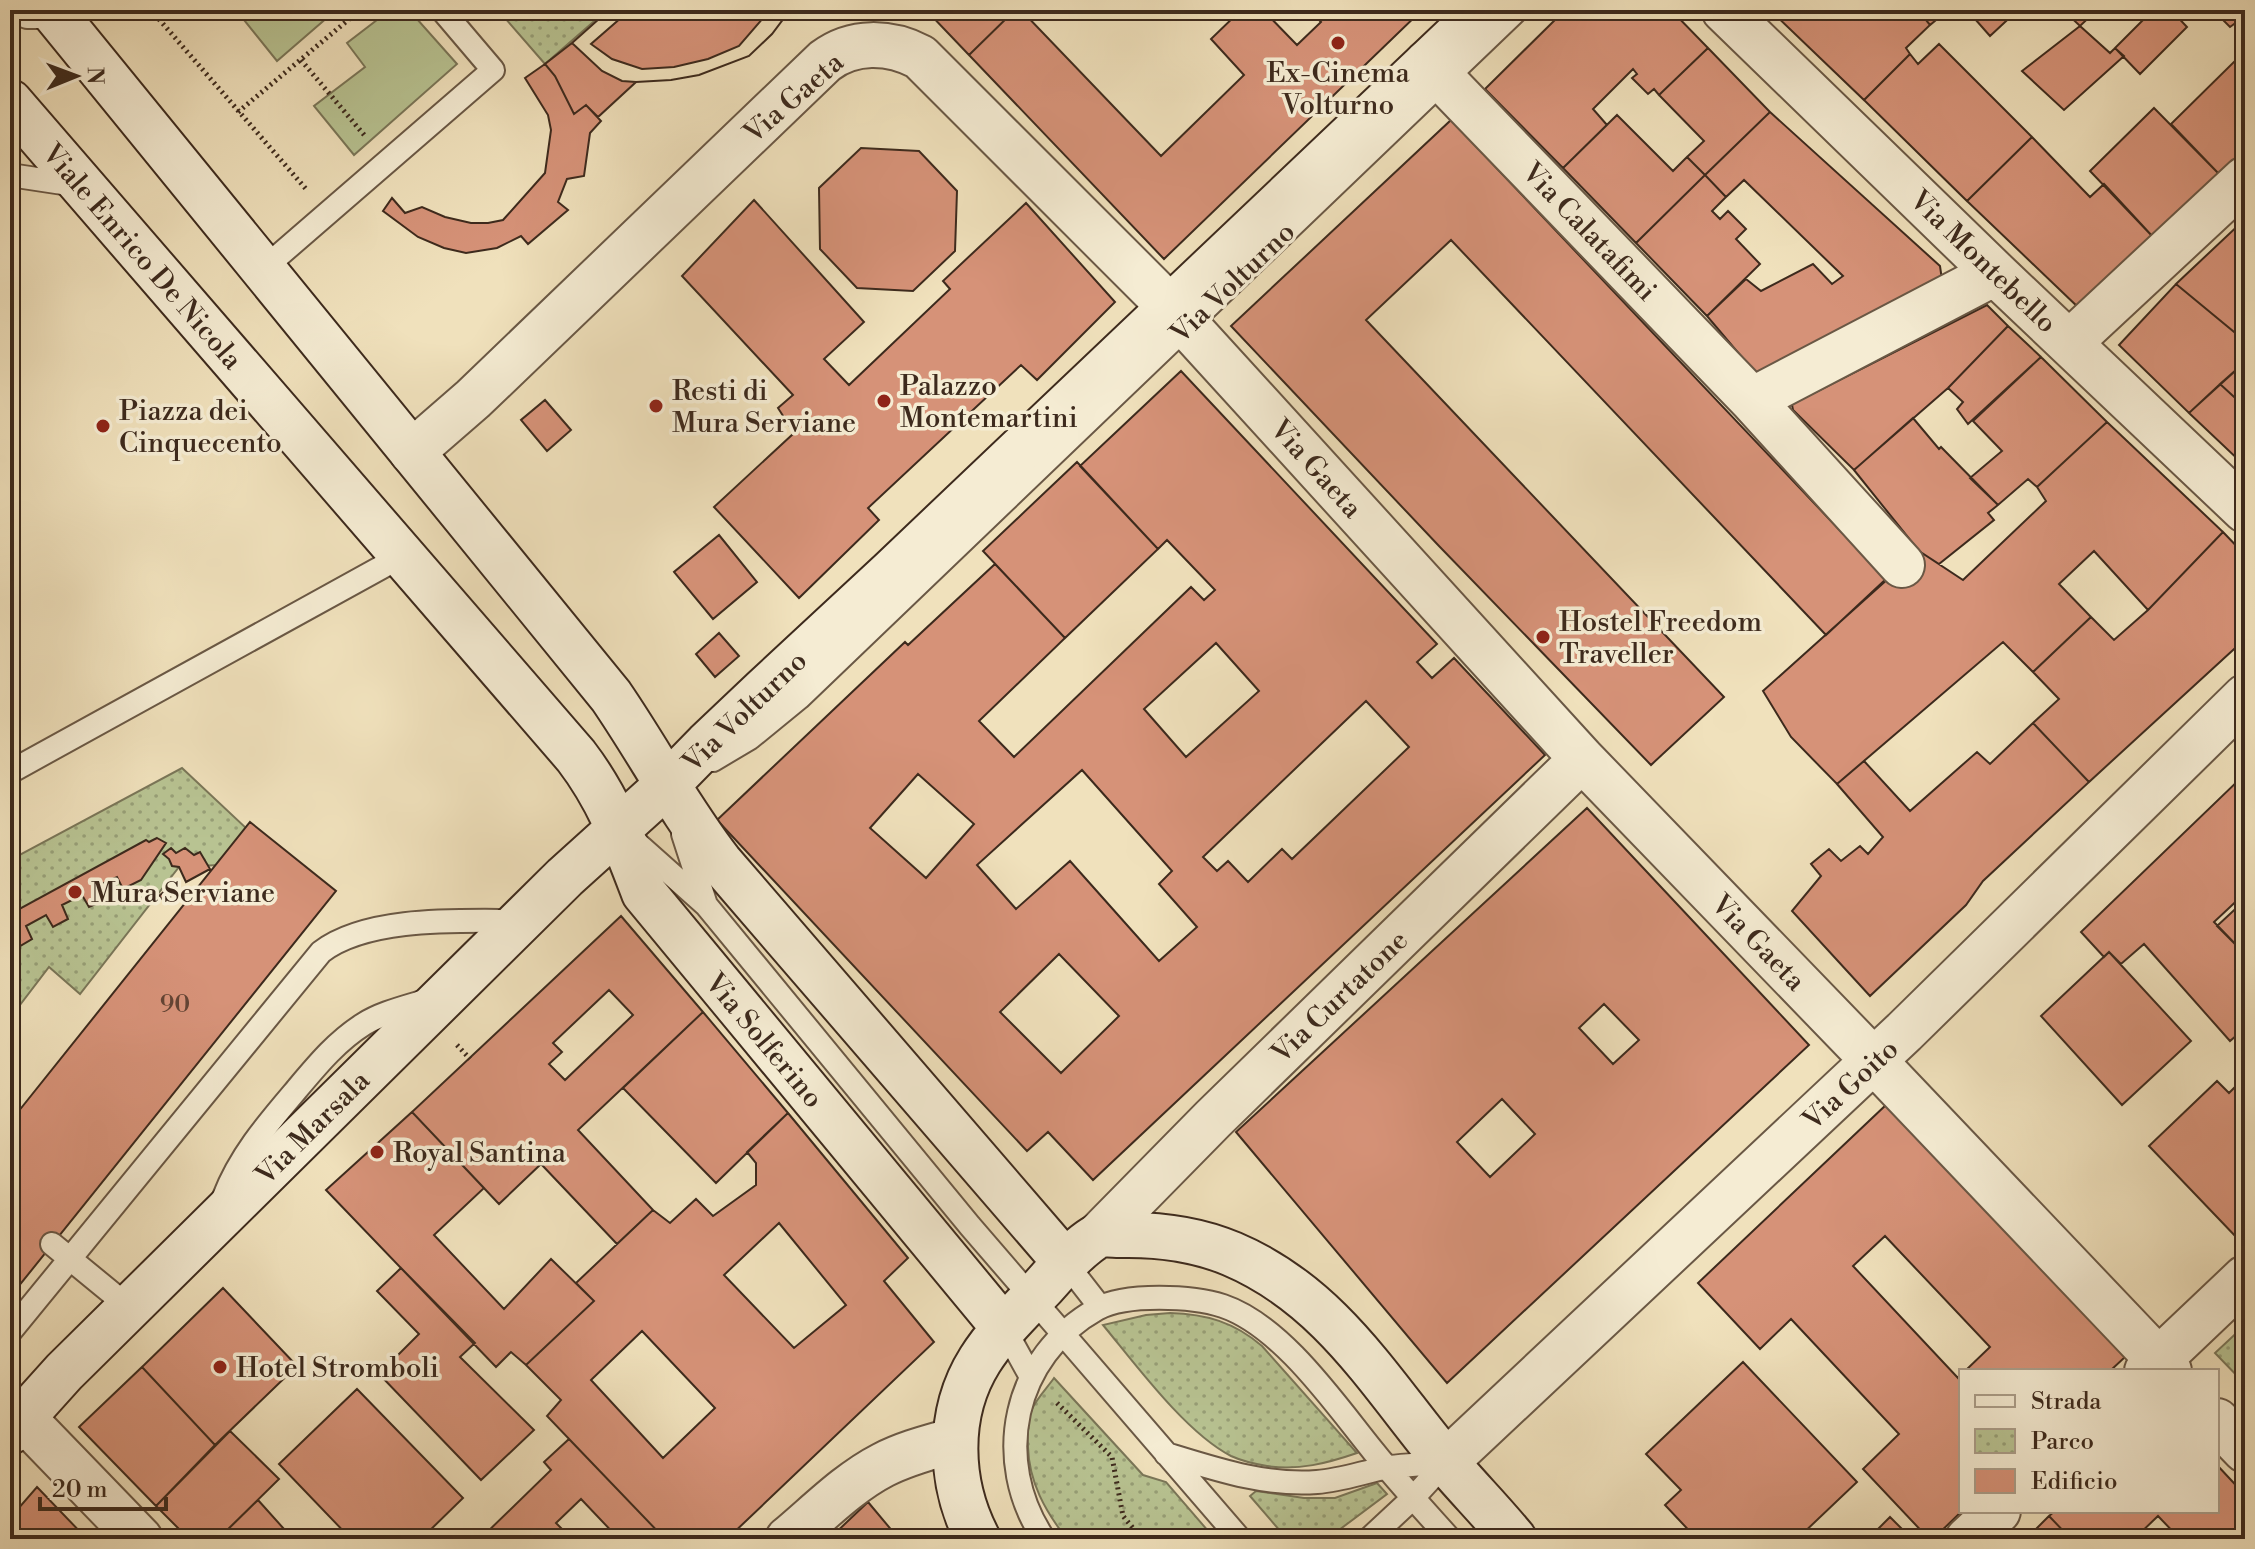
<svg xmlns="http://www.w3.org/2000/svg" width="2255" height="1549" font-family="'Libre Bodoni',serif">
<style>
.grass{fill:#b8c392;stroke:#7a7658;stroke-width:2}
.park{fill:url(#park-dots);stroke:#7a7658;stroke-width:2}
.building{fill:#d69278;stroke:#3d2a1d;stroke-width:2;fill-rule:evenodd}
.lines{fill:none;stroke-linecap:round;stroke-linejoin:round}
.lane-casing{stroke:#6a5845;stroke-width:26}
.street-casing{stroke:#6a5845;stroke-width:48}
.secondary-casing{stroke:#3d2a1d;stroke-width:48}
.path{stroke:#3d2a1d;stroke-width:5;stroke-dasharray:2 4;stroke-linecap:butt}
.lane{stroke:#f5ecd3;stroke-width:22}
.street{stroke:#f5ecd3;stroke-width:44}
.secondary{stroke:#f5ecd3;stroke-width:44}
.poi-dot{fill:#8f2418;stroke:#f5ecd3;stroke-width:3}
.labels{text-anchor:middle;stroke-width:7;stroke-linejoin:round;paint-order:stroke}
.number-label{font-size:24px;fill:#634434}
.poi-label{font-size:28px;fill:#3d2a1d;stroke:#f5ecd3;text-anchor:start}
.street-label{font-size:28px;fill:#3d2a1d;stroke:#f5ecd3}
</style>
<defs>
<pattern id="park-dots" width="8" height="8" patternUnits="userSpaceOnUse" patternTransform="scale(2)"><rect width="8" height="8" fill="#b8c392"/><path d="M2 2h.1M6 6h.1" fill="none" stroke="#979f77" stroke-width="1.8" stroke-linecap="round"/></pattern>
</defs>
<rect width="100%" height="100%" fill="#f0e1bc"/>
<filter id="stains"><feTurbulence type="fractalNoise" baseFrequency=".0025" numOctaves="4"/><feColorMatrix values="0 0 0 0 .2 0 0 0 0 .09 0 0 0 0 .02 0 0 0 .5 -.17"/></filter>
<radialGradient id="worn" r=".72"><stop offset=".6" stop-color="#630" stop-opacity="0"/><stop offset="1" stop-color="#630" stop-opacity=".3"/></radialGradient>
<path class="grass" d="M236 10H336L277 61Z
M390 10H409L457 64 354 155 314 106 365 67 347 43Z"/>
<path class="park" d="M498 10H607L545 64Z
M182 768 246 828 219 865 179 867 80 994 49 967 10 1018V860Z
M1170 1313C1206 1314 1234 1322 1262 1346L1357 1453C1328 1463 1298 1471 1267 1466 1255 1464 1242 1461 1231 1456 1186 1433 1136 1365 1103 1325L1146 1315Z
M2245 1325V1384L2215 1353Z
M1054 1378 1143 1475 1166 1482 1215 1539H1067C1045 1511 1029 1482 1028 1447 1027 1434 1027 1421 1032 1409 1037 1398 1047 1388 1054 1378Z
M1377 1483 1387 1494 1327 1539H1287L1250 1496 1256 1491 1304 1498H1335Z"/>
<path class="building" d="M609 10H630L591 44 612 59 642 69 674 67 708 59 739 46 770 10H790L772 34 749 56 699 75 671 80 636 82 622 81 602 71 572 43Z
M609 10H790L772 34 749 56 699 75 671 80 636 82 622 81 602 71 572 43Z
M926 10H1015L969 55Z
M1015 10H1021L1161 156 1244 75 1211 39 1241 10H1263L1297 45 1321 22 1310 10H1422L1164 259 969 55Z
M1565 10H1671L1708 48 1659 95 1654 89 1648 94 1632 78 1637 74 1633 69 1593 109 1607 125 1563 168 1485 89Z
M1770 10H1918L1930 25 1906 48 1910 54 1864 100Z
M1918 10H1948L1930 25Z
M1967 10H2018L1990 36Z
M2063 10H2097L2080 26Z
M2153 10H2171L2187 27 2140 74 2115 48Z
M2213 10H2245V16L2230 27Z
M2080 26 2110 53 2115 48 2124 56 2064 110 2022 71Z
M572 43 602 71 622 81 636 82 598 117 586 105 574 114 555 76 545 64Z
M1939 44 2032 137 1967 201 1864 100 1910 54 1918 64Z
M1708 48 1770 112 1705 175 1687 157 1704 141 1659 95Z
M2243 53 2245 152 2219 174 2171 124Z
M545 64 555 76 574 114 586 105 601 121 590 133 584 176 567 179 558 202 568 210 528 244 521 236 497 248 466 253 444 248 418 237 383 211 392 198 405 213 422 207 445 217 471 223H488L503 220 545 173 551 130 548 115 525 78Z
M2154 108 2219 174 2154 238 2090 171Z
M1770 112 1940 266 1942 280 1756 374 1707 316 1746 279 1761 291 1813 264 1832 284 1843 276 1744 180 1726 197 1705 175Z
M1617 115 1673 171 1687 157 1705 175 1636 243 1563 168Z
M1451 120 1886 579 1826 635 1451 240 1366 320 1724 697 1651 765 1439 546 1231 326Z
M2032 137 2090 197 2104 184 2154 238 2080 309 1967 201Z
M861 148 919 151 957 191 955 251 913 291 857 288 820 249 819 188Z
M1705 175 1726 197 1712 211 1720 219 1728 211 1746 229 1736 239 1760 264 1707 316 1636 243Z
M754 200 864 322 824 359 849 385 950 289 943 281 1026 203 1115 302 1037 380 1021 365 868 508 879 520 799 598 714 507 794 433 778 408 793 395 682 276Z
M2245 219V341L2176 284Z
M2176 284 2245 341V362L2189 413 2119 345Z
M1987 305 2008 326 1948 388 1854 470 1793 410 1792 405 1794 403Z
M2008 326 2041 357 1968 424 1957 409 1963 402 1948 388Z
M2041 357 2107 422 2037 487 2028 479 1998 505 1970 478 2002 451 1973 421Z
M2245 362V407L2220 384Z
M1181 371 1437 644 1417 662 1432 678 1454 658 1545 755 1093 1180 1048 1132 1027 1151 717 820 905 642 908 645 995 564 1065 638 979 721 1014 757 1191 587 1204 600 1215 590 1167 540 1158 549 1080 466ZM1216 643 1259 691 1186 757 1144 709ZM1366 701 1409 747 1292 859 1282 849 1248 882 1228 861 1217 871 1203 857ZM1082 770 1172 871 1159 884 1197 927 1159 961 1070 861 1016 909 977 865ZM918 774 974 824 926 878 870 828ZM1059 954 1119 1016 1061 1073 1000 1012Z
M2220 384 2245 407V466L2189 413Z
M545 400 571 430 547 451 521 420Z
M1913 418 1939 449 1941 447 1998 505 1988 513 1994 520 1939 564 1919 551 1854 470Z
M2107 422 2223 532 2148 610 2094 551 2059 584 2091 617 2033 672 2003 642 1837 784 1791 737 1763 691 1919 551 1963 580 2046 501 2037 487Z
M1077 462 1158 549 1065 638 983 551Z
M2223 532 2245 555V639L2089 782 2033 723 2059 699 2033 672 2091 617 2114 640 2148 610Z
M719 535 757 582 713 619 674 572Z
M719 633 739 656 715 677 696 654Z
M2033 723 2089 782 1983 881 1966 905 1870 996 1792 911 1821 876 1811 864 1829 849 1841 861 1860 846 1868 854 1883 837 1837 784 1864 761 1910 811 1977 752 1990 764Z
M2245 774V893L2214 922 2245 954V1028L2230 1041 2144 944 2121 964 2109 952 2104 957 2081 932Z
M1587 808 1809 1045 1447 1383 1236 1132ZM1604 1004 1639 1040 1613 1064 1579 1028ZM1502 1099 1535 1134 1490 1177 1457 1142Z
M250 822 336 891 10 1297V1122Z
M157 838 166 843 141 880 123 889 117 877 97 886 103 901 89 907 82 895 62 905 68 919 53 927 46 915 26 926 32 939 10 952V914L146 840 149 842Z
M171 848 176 853 185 848 194 855 200 852 210 869 186 882 179 867 172 866 169 859 163 854Z
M175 882 178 886 166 903 159 896Z
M2245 900V954L2217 926Z
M621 916 703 1012 578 1130 653 1210 617 1244 541 1164 499 1204 412 1112ZM609 990 633 1015 565 1080 549 1064 562 1052 553 1043Z
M2109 952 2191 1041 2122 1105 2041 1016Z
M703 1012 788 1113 716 1183 623 1088Z
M2245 1077V1234L2239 1240 2149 1146 2217 1081 2229 1093Z
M1887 1104 2125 1357 2110 1371H1965L1990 1347 1885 1236 1853 1266 1958 1378 1961 1375 1962 1511 1933 1539H1929L1863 1469 1899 1434 1791 1319 1760 1349 1698 1283Z
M412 1112 484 1188 434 1235 504 1309 551 1259 594 1301 526 1365 511 1352 496 1367 326 1190Z
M788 1113 908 1258 884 1281 934 1342 727 1539H665L547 1416 561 1400 526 1365 594 1301 576 1283 653 1210 670 1223 696 1199 713 1216 756 1185V1163L747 1152ZM779 1223 846 1305 794 1348 724 1275ZM642 1331 715 1408 663 1458 591 1380Z
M401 1268 475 1343 460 1357 534 1430 481 1480 379 1374 419 1334 377 1291Z
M223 1288 297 1366 215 1445 142 1367Z
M1743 1362 1857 1482 1797 1539H1697L1665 1505 1681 1490 1646 1454Z
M142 1367 215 1445 156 1506 79 1427Z
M357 1389 463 1498 421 1539H351L279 1464Z
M230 1431 279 1479 218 1539H189L156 1506Z
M569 1439 665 1539H619L581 1499 556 1523 572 1539H480L551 1470 544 1462Z
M2217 1465 2245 1495V1520L2224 1539H2180L2158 1516 2134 1539H2071L2049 1516 2055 1511H2217Z
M37 1487 87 1539H10V1518Z
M258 1500 293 1539H218Z
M868 1502 899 1539H829Z
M2049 1516 2071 1539H2026Z
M1890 1517 1912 1539H1868Z
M2245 1521V1539H2227Z"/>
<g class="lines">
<g class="lane-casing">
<path id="lane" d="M10 10 27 17H58
M10 175 76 185
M262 270 493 70 442 10
M713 760 750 738 799 698 1517 10
M10 772 402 556
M683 834 706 905
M633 840 706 905 970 1226 1240 1539
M224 1197C240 1155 269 1122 297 1089 318 1064 337 1041 364 1024 383 1012 407 1007 428 1000
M52 1244 130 1308
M1065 1262 1100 1307
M1004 1328 1031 1377
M10 1332 321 952C368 916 461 921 519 921
M1166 1454C1215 1469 1265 1486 1317 1482 1343 1480 1366 1471 1390 1467 1409 1465 1428 1464 1446 1462
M1044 1539C991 1460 1013 1356 1097 1309 1125 1293 1193 1296 1223 1306 1282 1326 1335 1404 1374 1452 1398 1482 1424 1510 1450 1539
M1369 1539 1413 1498 1446 1462"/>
</g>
<g class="street-casing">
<path id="street" d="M1724 10 1995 273 2245 510
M1427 63 1752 400 1902 565
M2069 343 2245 179
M1752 400 1995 273
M412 452 473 399 825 61C853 40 889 41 920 57L1170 307 1582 759 1874 1061 2169 1371
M1099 1235 1213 1119 1582 759
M2147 1371 2245 1278
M23 1418 140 1539
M2217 1421 2245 1450
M1446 1462 1904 1032 2245 697
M788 1539C818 1514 848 1483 883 1465 906 1453 931 1447 955 1440
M1968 1539 1998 1511"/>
</g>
<g class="secondary-casing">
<path id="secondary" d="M52 10 611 696C648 750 679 809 720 862L1065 1262
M10 102 576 756C609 799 625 843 644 893L1004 1328
M10 1432 64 1372 565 877 668 784 707 744 764 690 891 572 1483 10
M978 1539C949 1484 946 1414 980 1360 997 1333 1021 1310 1043 1287 1054 1274 1086 1239 1101 1235 1107 1234 1114 1235 1119 1235 1158 1234 1197 1239 1232 1254 1331 1296 1380 1383 1446 1462 1468 1488 1492 1512 1514 1539"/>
</g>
<path class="path" d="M151 10 306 189
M301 60 365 136
M238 112 360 10
M457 1045 470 1059
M1057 1403 1112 1457 1123 1516 1142 1539"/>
<use href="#lane" class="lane"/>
<use href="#street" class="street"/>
<use href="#secondary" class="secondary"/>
</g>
<g class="poi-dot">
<circle cx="1338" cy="43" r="8"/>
<circle cx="884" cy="401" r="8"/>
<circle cx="656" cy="406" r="8"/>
<circle cx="103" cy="426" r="8"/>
<circle cx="1543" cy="637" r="8"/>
<circle cx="75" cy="892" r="8"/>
<circle cx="377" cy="1152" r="8"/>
<circle cx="220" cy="1367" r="8"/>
</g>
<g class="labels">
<g class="number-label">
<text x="175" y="1012">90</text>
</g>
<g class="poi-label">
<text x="1338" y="82" text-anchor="middle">Ex-Cinema<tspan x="1338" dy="32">Volturno</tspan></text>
<text x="900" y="395">Palazzo<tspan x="900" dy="32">Montemartini</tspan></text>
<text x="672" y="400">Resti di<tspan x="672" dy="32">Mura Serviane</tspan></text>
<text x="119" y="420">Piazza dei<tspan x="119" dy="32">Cinquecento</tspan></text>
<text x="1559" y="631">Hostel Freedom<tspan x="1559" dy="32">Traveller</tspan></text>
<text x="91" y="902">Mura Serviane</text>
<text x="393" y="1162">Royal Santina</text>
<text x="236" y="1377">Hotel Stromboli</text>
</g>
<g class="street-label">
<text transform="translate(793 97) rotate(-41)" y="10">Via Gaeta</text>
<text transform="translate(1590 231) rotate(46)" y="10">Via Calatafimi</text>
<text transform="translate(143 256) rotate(49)" y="10">Viale Enrico De Nicola</text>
<text transform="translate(1984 261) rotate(44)" y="10">Via Montebello</text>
<text transform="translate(1232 282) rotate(-44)" y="10">Via Volturno</text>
<text transform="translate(1317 468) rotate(48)" y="10">Via Gaeta</text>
<text transform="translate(744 711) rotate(-44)" y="10">Via Volturno</text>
<text transform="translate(1759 942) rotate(46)" y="10">Via Gaeta</text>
<text transform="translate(1339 996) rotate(-44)" y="10">Via Curtatone</text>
<text transform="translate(765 1040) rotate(50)" y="10">Via Solferino</text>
<text transform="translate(1850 1084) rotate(-43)" y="10">Via Goito</text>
<text transform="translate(312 1127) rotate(-45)" y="10">Via Marsala</text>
</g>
</g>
<rect width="2255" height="1549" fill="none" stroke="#f0e1bc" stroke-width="40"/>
<rect x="12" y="12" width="2231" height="1525" fill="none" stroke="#3d2a1d" stroke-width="4"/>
<rect x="20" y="20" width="2215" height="1509" fill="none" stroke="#3d2a1d" stroke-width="2"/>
<rect x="1959" y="1369" width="260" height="144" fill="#f5ecd3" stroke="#ab9e8a" stroke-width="2"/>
<rect x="1975" y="1395" width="40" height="12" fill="#f5ecd3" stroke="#ab9e8a" stroke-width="2"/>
<text x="2031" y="1409" font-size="24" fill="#3d2a1d">Strada</text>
<rect x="1975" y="1429" width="40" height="24" fill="url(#park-dots)" stroke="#ab9e8a" stroke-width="2"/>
<text x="2031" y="1449" font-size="24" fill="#3d2a1d">Parco</text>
<rect x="1975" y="1469" width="40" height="24" fill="#d69278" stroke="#ab9e8a" stroke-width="2"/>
<text x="2031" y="1489" font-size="24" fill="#3d2a1d">Edificio</text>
<g transform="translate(76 76) rotate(89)" stroke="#f5ecd3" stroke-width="6" paint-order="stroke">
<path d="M0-6L14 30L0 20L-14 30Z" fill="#3d2a1d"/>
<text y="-12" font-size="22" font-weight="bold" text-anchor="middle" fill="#3d2a1d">N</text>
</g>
<path d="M40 1497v12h126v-12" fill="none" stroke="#3d2a1d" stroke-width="4"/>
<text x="52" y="1497" font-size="24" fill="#3d2a1d" stroke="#f5ecd3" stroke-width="6" paint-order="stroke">20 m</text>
<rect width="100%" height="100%" filter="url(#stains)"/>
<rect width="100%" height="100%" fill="url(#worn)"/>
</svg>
